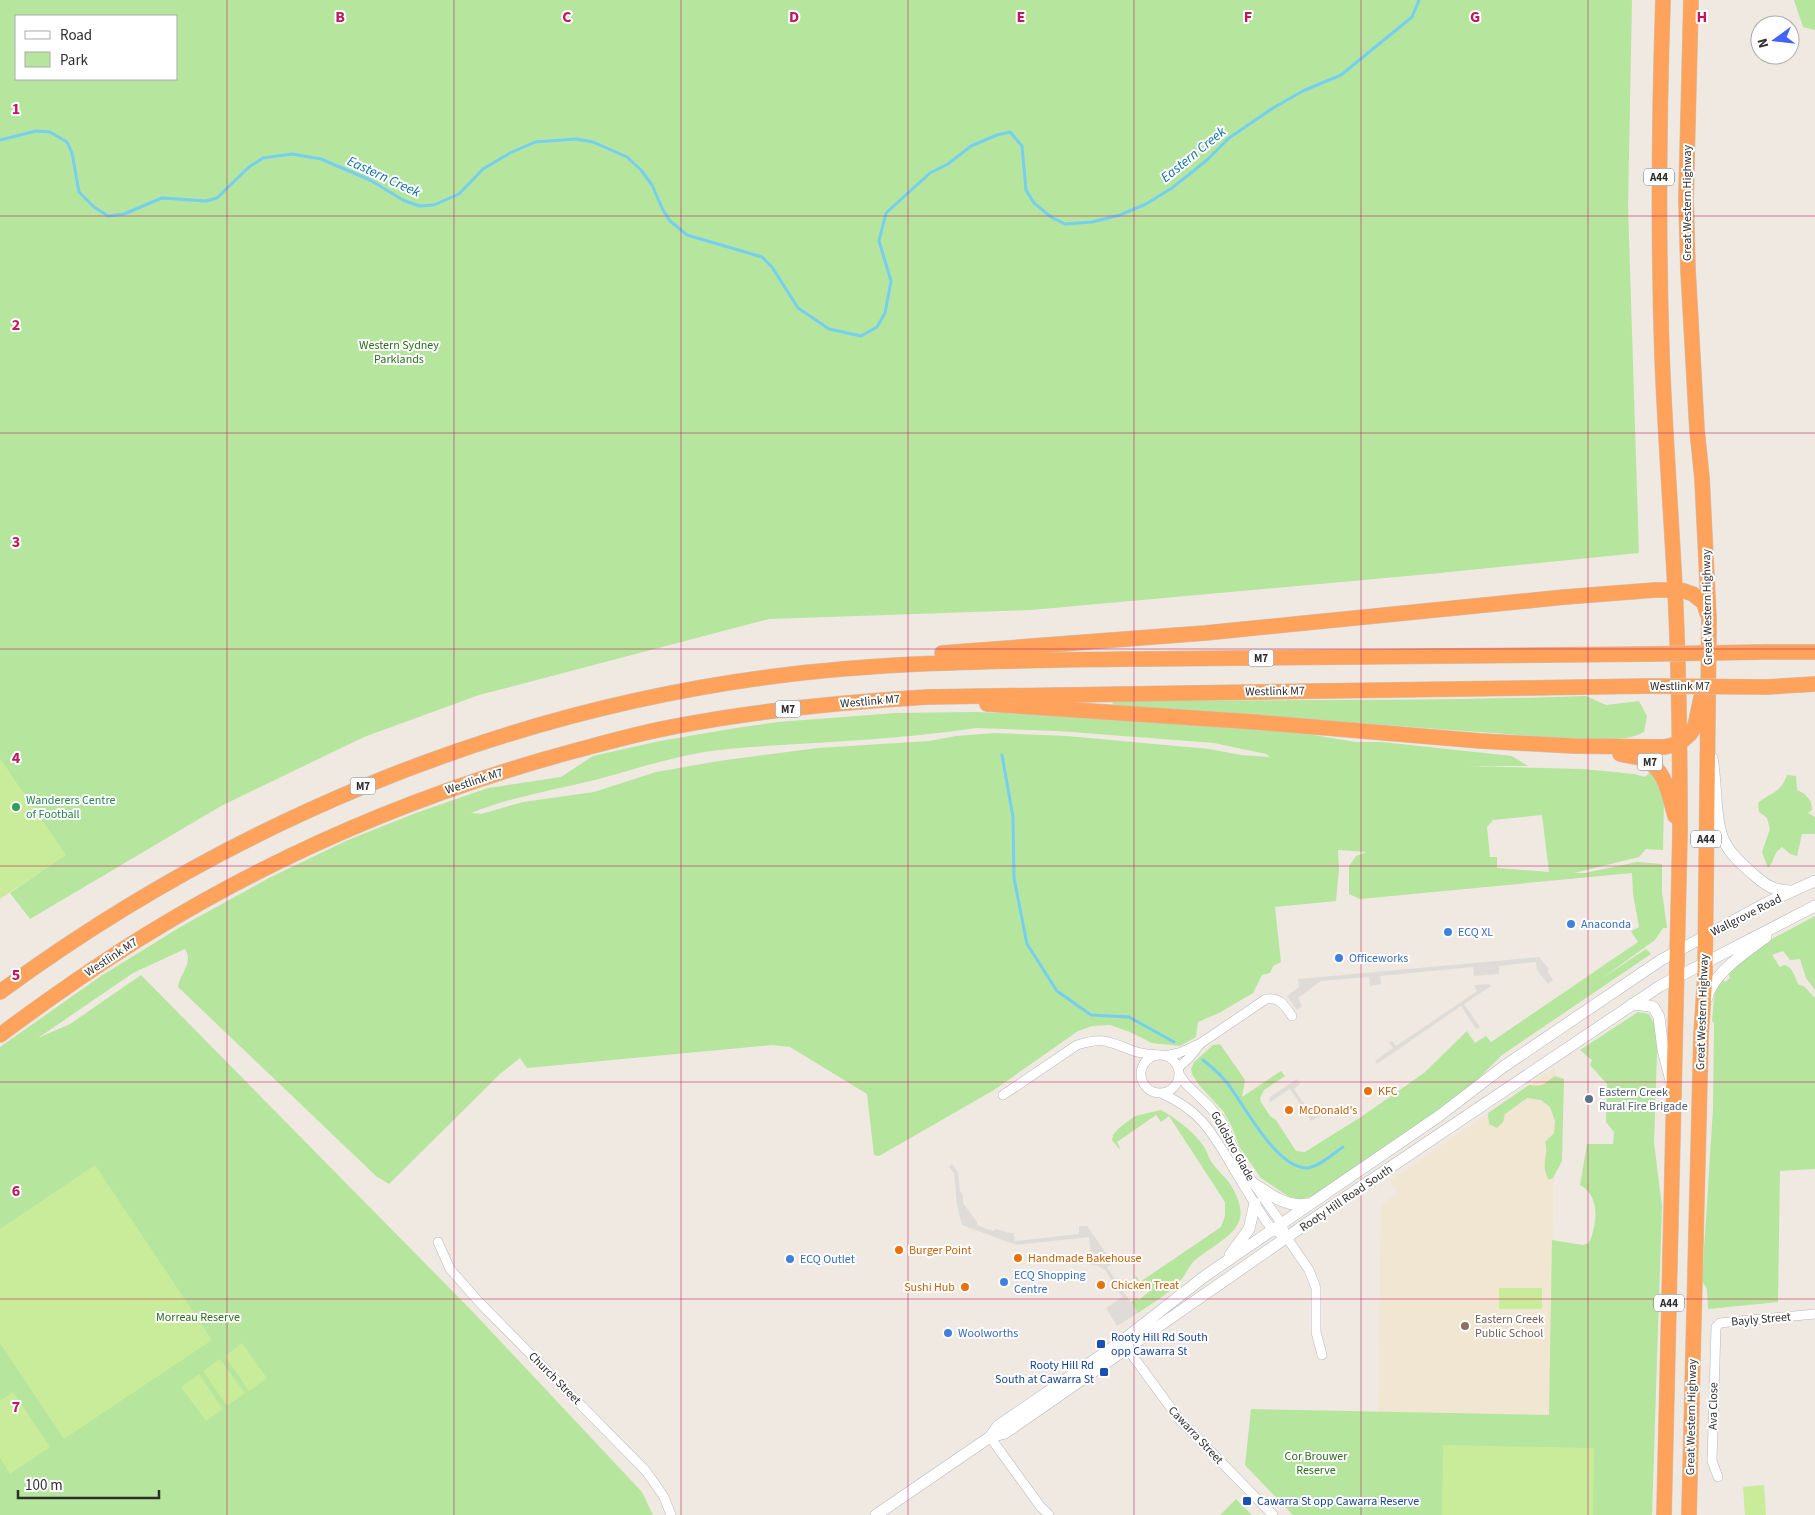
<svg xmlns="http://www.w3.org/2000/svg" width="1815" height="1515" font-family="'Source Sans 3',sans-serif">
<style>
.education{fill:#f0e6d1}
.green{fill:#b6e59e;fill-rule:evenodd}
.pitch{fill:#c9ec9a}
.plaza{fill:#dfdcd8}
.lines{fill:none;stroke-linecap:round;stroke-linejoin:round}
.stream{stroke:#75cff0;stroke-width:3}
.street-casing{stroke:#b4b7c1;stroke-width:10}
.secondary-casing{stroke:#b4b7c1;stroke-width:12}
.highway-casing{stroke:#c9c9c9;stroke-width:16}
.street{stroke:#fff;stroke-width:9}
.secondary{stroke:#fff;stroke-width:11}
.highway{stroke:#ffa35c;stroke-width:15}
.highway-bridge-casing{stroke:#c9c9c9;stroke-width:16;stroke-linecap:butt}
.highway-bridge{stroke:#ffa35c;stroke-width:15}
.grid{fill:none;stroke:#c2185b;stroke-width:1;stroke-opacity:0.55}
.leisure-dot{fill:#2e9e5b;stroke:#fff;stroke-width:2}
.shop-dot{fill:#3f7fe0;stroke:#fff;stroke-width:2}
.food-dot{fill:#e8710a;stroke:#fff;stroke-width:2}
.service-dot{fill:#5c6f8a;stroke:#fff;stroke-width:2}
.education-dot{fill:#8d6e63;stroke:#fff;stroke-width:2}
.transit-dot{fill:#1a4fb4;stroke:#fff;stroke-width:2}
.labels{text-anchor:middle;stroke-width:4;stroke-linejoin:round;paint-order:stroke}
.shield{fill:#fff;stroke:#6d6d6d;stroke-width:1}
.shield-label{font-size:11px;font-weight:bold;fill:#2e2e2e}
.street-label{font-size:12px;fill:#2e2e2e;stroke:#fff}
.park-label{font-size:12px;fill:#2c6e1b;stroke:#fff}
.leisure-label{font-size:12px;fill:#27864d;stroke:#fff;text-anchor:start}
.shop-label{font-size:12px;fill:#366cbe;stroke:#fff;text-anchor:start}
.food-label{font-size:12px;fill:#c56008;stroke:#fff;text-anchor:start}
.service-label{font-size:12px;fill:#4e5e75;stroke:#fff;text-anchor:start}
.education-label{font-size:12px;fill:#785e54;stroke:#fff;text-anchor:start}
.transit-label{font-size:12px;fill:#164399;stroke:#fff;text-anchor:start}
.water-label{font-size:14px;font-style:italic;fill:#0d6fa3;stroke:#fff}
.grid-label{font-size:16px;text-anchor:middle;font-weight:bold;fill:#c2185b;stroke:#fff;stroke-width:4;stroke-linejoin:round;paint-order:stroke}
</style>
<rect width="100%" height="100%" fill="#efe9e1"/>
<path class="education" d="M1555 1067 1550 1415 1378 1412 1381 1205 1398 1193 1390 1181Z"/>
<path class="green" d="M0 0H1632L1628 206 1639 553 1440 573 1031 610 769 619 479 695 364 737 221 806 30 919 10 893 65 855 0 759ZM16 16H176V79H16Z
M1794 0H1815V30L1803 27Z
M1586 696 1606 705 1639 701 1647 716 1644 732C1623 744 1584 738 1560 738L1113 705 1112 701C1270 699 1428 702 1586 696Z
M975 712 1061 715 1295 732 1356 742H1382L1512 756 1528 766H1467L1583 769 1634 774 1645 777 1651 771 1664 797 1663 850 1646 849 1639 857 1574 873H1585L1637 862 1662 864V892L1667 928H1663L1655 940 1601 979 1646 949 1651 954 1502 1055 1471 1086 1449 1104 1316 1194 1301 1200 1289 1199V1197L1261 1178 1240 1148 1231 1125 1223 1111 1199 1085 1192 1074 1191 1069 1194 1062 1213 1045 1220 1044 1245 1080 1242 1097 1281 1071 1285 1076 1264 1090 1260 1098 1261 1102 1270 1116 1276 1120 1296 1151 1305 1152 1361 1117 1424 1073 1467 1031 1475 1043 1486 1036 1491 1042 1638 942 1631 931 1639 927 1633 894 1632 873 1360 899 1349 894V866L1356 856 1367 852 1338 850 1339 869 1336 901 1275 907 1281 962 1273 966 1270 973 1262 975 1253 993 1219 1013 1198 1022 1196 1037 1180 1046 1152 1043 1130 1032 1110 1025 1092 1026 1078 1031 994 1090 879 1156 874 1155 867 1094 790 1047 773 1045 527 1068 520 1058 500 1074 389 1184 376 1176 178 987C180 972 194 964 185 949L133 973 38 1038 70 1024 141 975 472 1311 642 1492 653 1515H0V1047L101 976 182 926 271 877 348 840 416 813 488 788 561 777 593 756 660 741 736 728 778 722 896 713ZM976 728 1058 731 1214 743 1266 754 1270 757 1241 755 1209 749 1067 736 995 733 956 736 929 741 818 748 719 761 656 772 594 792 523 802 481 814 471 813C511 797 554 790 595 780 643 767 689 751 739 748 818 742 897 740 976 728ZM1542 815 1549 872 1497 868V857H1490L1487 827 1493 820Z
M1787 775 1796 776 1797 790C1806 794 1812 799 1812 810L1808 813 1815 817V834H1802L1797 856 1790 854 1782 847C1771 855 1776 860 1768 868L1762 852 1770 829 1767 818 1759 812 1758 803C1772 791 1780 794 1787 775Z
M1815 916V990L1806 978 1800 959 1790 960 1783 951 1772 955 1780 967 1784 965C1794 967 1794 978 1799 985L1804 986 1815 998V1169L1780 1171 1778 1302 1708 1309 1707 1289 1702 1281 1713 1109 1714 1023 1712 1021 1715 988 1722 978 1725 982 1730 978 1728 973 1768 941Z
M1638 1012 1649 1014 1653 1022 1658 1025 1654 1143 1662 1206 1652 1515H1293L1245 1465 1251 1409 1549 1415 1552 1240 1583 1245 1589 1243C1597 1225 1601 1196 1580 1185L1587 1144H1613L1614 1132 1606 1122 1607 1084 1590 1065 1592 1060 1580 1050Z
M1555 1076 1564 1079 1562 1161 1553 1178 1549 1180C1539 1163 1550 1156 1545 1142L1554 1133 1555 1121 1550 1107 1541 1100 1527 1098 1505 1114 1503 1122 1497 1128 1489 1124 1488 1113 1529 1085C1546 1087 1542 1084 1555 1076Z
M1161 1110C1174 1117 1194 1132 1202 1144 1207 1150 1208 1158 1213 1164 1217 1170 1223 1175 1228 1181 1259 1227 1227 1235 1195 1260 1189 1265 1186 1275 1180 1281 1168 1294 1153 1303 1138 1313L1131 1302 1137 1298 1139 1300 1152 1289 1146 1280 1139 1284 1135 1277 1136 1276 1140 1282 1221 1227 1225 1216V1202L1169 1116 1161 1122 1156 1115 1117 1142 1120 1148 1119 1149 1112 1140 1113 1135 1119 1128 1135 1116Z
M1236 1499 1252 1515H1220Z"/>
<path class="pitch" d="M0 759 66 855 0 899Z
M95 1165 212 1340 64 1439 0 1343V1229Z
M1499 1288H1542V1309H1499Z
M242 1343 267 1378 249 1391 225 1356Z
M220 1359 245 1393 227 1406 203 1371Z
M199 1374 223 1409 206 1421 181 1387Z
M13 1392 50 1447 10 1474 0 1458V1401Z
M1443 1445 1594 1448 1593 1515H1442Z
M1764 1485 1766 1515H1745L1743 1487Z"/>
<path class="plaza" d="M1539 957 1549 969 1547 971 1553 980 1548 984 1537 970 1536 962 1499 966V974L1474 976 1473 967 1380 976 1381 984 1370 986 1369 977 1321 981 1298 998 1302 1006 1297 1010 1287 996 1299 987 1298 979Z
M1489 984 1491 986 1464 1004 1480 1027 1476 1029 1461 1006 1377 1064 1375 1061 1393 1048 1389 1043 1392 1041 1396 1046 1477 991 1474 985Z
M1297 1079 1300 1084 1294 1089 1311 1114 1318 1110 1321 1115 1311 1121 1290 1089 1269 1103 1270 1097Z
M952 1164 958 1172 960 1191 963 1195V1203L977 1222V1225L993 1231 996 1229 1010 1233H1014L1015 1241 1079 1234V1226H1087L1113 1263 1107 1267 1138 1313 1117 1326 1106 1308 1122 1297 1105 1270 1098 1266 1092 1265 1089 1237 1016 1245 962 1225 957 1205 954 1173 949 1167Z"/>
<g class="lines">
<path class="stream" d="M0 140 36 131 50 132 67 142 72 153 79 192 94 207 108 216 124 214 162 198 206 201 217 198 249 167 263 158 292 154 321 159 370 180 403 200 419 206 434 205 459 194 483 169 510 153 535 142 576 139 593 142 627 157 641 170 652 185 663 210 670 221 687 235 762 257 772 267 798 308 829 329 861 336 877 327 885 313 891 281 879 241 886 213 930 173 948 164 971 146 997 135 1010 132 1022 146 1026 190 1034 203 1051 217 1065 224 1092 222 1120 215 1146 204 1172 188 1207 160 1229 138 1273 108 1303 91 1341 75 1412 17 1419 0
M1002 755 1013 817 1014 878 1027 944 1057 991 1091 1015 1129 1017 1174 1042
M1203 1060C1212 1067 1221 1075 1228 1084 1244 1105 1277 1169 1307 1168 1319 1167 1334 1153 1343 1147"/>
<g class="street-casing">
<path id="street" d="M1141 1074a19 19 0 1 1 38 0a19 19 0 1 1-38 0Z
M1165 1056 1179 1053 1201 1043 1266 999C1280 997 1284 1005 1292 1016
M1178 1068 1188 1059 1201 1043
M1179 1074 1186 1084 1209 1106 1221 1120 1242 1167 1281 1223 1287 1238 1309 1270 1316 1288V1332L1322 1355
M1161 1093C1198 1110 1208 1126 1228 1159 1240 1180 1253 1201 1266 1221L1272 1229 1287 1238
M1003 1095 1077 1045C1103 1037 1107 1041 1131 1050 1140 1054 1149 1054 1159 1055
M438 1242 450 1269 480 1303 646 1471 664 1497 671 1515
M1124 1344 1179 1419 1273 1515
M990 1437 1040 1506 1049 1515
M1718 1477 1712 1461 1716 1327 1720 1323 1729 1322 1815 1314"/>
</g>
<g class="secondary-casing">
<path id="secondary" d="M1712 758C1717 783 1714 823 1725 843 1731 855 1743 865 1753 874 1765 885 1774 891 1791 891
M1707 998C1712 974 1747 951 1766 937
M1632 1004 1650 1006 1654 1008 1659 1017 1663 1050 1671 1081
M1253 1183C1270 1194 1286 1208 1307 1204
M1230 1255 1249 1229 1255 1203
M990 1437 998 1426 1122 1341 1205 1276 1439 1116 1503 1067 1661 960 1768 902 1815 881
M876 1515 990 1437 1005 1433 1303 1226 1660 986 1815 906"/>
</g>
<g class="highway-casing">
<path id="highway" d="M1663 0C1659 118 1658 237 1662 355 1665 433 1671 511 1675 589 1679 670 1680 751 1680 832L1664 1515
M1765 652H1815
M942 653 1205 633 1565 597 1655 590H1681L1693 594 1704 603 1707 613
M1766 687 1815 684
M987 704 1255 722 1481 741 1575 746 1665 747 1680 743 1690 734 1695 726 1702 693
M1620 754C1628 756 1636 756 1643 759 1666 768 1669 796 1675 816
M0 992C226 826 490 714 769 677 889 661 1010 661 1131 659 1304 657 1477 657 1651 654
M0 1035C50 998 101 962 154 930 285 850 426 791 574 751 608 742 643 732 677 726 760 710 843 702 927 697L1650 686
M1689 1515 1701 1035 1705 975 1709 619 1702 478 1697 430 1688 270 1686 199 1691 0"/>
</g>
<use href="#street" class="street"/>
<use href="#secondary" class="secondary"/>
<use href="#highway" class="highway"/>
<g class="highway-bridge-casing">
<path id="highway-bridge" d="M1651 654 1765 652
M1650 686 1766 687"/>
</g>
<use href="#highway-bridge" class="highway-bridge"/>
</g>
<path class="grid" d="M227 0V1515M454 0V1515M681 0V1515M908 0V1515M1134 0V1515M1361 0V1515M1588 0V1515M0 216H1815M0 433H1815M0 649H1815M0 866H1815M0 1082H1815M0 1299H1815"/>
<circle class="leisure-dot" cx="16" cy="807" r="5"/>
<g class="shop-dot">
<circle cx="1571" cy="924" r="5"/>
<circle cx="1448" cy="932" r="5"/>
<circle cx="1339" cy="958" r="5"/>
<circle cx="790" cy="1259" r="5"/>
<circle cx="1004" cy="1282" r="5"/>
<circle cx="948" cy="1333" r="5"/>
</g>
<g class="food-dot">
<circle cx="1368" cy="1091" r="5"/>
<circle cx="1289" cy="1110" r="5"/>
<circle cx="899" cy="1250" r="5"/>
<circle cx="1018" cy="1258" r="5"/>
<circle cx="1101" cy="1285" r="5"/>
<circle cx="965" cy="1287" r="5"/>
</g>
<circle class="service-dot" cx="1589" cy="1099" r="5"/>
<circle class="education-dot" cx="1465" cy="1326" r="5"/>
<g class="transit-dot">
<rect x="1096" y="1339" width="10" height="10" rx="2.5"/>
<rect x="1099" y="1367" width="10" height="10" rx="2.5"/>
<rect x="1242" y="1496" width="10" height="10" rx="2.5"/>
</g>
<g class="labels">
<g class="shield">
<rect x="1644" y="168.5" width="30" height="17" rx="4"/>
<rect x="1248.5" y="649.5" width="25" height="17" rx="4"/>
<rect x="775.5" y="700.5" width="25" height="17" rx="4"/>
<rect x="1637.5" y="753.5" width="25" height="17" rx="4"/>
<rect x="350.5" y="777.5" width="25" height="17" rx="4"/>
<rect x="1691" y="830.5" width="30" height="17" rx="4"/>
<rect x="1654" y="1294.5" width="30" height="17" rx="4"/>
</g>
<g class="shield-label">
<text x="1659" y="181">A44</text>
<text x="1261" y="662">M7</text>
<text x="788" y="713">M7</text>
<text x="1650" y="766">M7</text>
<text x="363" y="790">M7</text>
<text x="1706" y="843">A44</text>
<text x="1669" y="1307">A44</text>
</g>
<g class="street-label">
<text transform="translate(1687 203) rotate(-90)" y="4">Great Western Highway</text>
<text transform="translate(1707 607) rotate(-91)" y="4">Great Western Highway</text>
<text x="1680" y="690">Westlink M7</text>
<text transform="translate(1275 691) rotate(-1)" y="4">Westlink M7</text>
<text transform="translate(870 701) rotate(-5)" y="4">Westlink M7</text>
<text transform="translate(474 781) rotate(-18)" y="4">Westlink M7</text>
<text transform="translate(1746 915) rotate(-27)" y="4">Wallgrove Road</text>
<text transform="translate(111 957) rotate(-33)" y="4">Westlink M7</text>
<text transform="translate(1702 1012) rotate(-88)" y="4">Great Western Highway</text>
<text transform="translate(1233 1146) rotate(61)" y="4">Goldsbro Glade</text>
<text transform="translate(1346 1198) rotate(-34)" y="4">Rooty Hill Road South</text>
<text transform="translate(1761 1319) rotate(-5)" y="4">Bayly Street</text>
<text transform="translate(555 1378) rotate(45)" y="4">Church Street</text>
<text transform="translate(1713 1406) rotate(-89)" y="4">Ava Close</text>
<text transform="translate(1691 1417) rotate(-89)" y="4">Great Western Highway</text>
<text transform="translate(1196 1435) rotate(47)" y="4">Cawarra Street</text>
</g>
<g class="park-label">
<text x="399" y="349">Western Sydney<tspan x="399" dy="14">Parklands</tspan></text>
<text x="198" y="1321">Morreau Reserve</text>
<text x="1316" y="1460">Cor Brouwer<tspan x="1316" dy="14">Reserve</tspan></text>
</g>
<g class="leisure-label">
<text x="26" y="804">Wanderers Centre<tspan x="26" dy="14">of Football</tspan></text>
</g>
<g class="shop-label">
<text x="1581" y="928">Anaconda</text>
<text x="1458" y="936">ECQ XL</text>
<text x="1349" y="962">Officeworks</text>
<text x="800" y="1263">ECQ Outlet</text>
<text x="1014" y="1279">ECQ Shopping<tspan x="1014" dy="14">Centre</tspan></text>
<text x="958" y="1337">Woolworths</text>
</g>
<g class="food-label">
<text x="1378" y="1095">KFC</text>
<text x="1299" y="1114">McDonald's</text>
<text x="909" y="1254">Burger Point</text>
<text x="1028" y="1262">Handmade Bakehouse</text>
<text x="1111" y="1289">Chicken Treat</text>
<text x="955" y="1291" text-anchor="end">Sushi Hub</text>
</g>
<g class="service-label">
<text x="1599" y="1096">Eastern Creek<tspan x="1599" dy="14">Rural Fire Brigade</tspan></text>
</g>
<g class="education-label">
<text x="1475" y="1323">Eastern Creek<tspan x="1475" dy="14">Public School</tspan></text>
</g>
<g class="transit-label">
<text x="1111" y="1341">Rooty Hill Rd South<tspan x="1111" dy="14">opp Cawarra St</tspan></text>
<text x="1094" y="1369" text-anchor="end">Rooty Hill Rd<tspan x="1094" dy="14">South at Cawarra St</tspan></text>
<text x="1257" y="1505">Cawarra St opp Cawarra Reserve</text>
</g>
<g class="water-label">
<text transform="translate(1193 154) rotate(-39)" y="5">Eastern Creek</text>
<text transform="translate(384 176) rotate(25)" y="5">Eastern Creek</text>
</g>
</g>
<g class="grid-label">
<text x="340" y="22">B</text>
<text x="567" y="22">C</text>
<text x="794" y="22">D</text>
<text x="1021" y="22">E</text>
<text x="1248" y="22">F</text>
<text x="1475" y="22">G</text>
<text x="1702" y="22">H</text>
<text x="16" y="114">1</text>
<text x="16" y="330">2</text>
<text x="16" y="547">3</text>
<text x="16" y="763">4</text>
<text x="16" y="980">5</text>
<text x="16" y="1196">6</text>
<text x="16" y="1412">7</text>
</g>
<rect x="15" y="15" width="162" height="65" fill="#ffffff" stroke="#ababab"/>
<rect x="25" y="31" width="25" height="8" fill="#ffffff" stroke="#ababab"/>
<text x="60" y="40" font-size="15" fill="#2e2e2e">Road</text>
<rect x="25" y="52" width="25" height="15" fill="#b6e59e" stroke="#ababab"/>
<text x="60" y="65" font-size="15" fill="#2e2e2e">Park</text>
<g transform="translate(1775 40) rotate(255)"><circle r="24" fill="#ffffff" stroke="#ababab"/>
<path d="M0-4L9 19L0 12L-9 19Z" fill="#4264fb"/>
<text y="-8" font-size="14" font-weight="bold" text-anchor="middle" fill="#2e2e2e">N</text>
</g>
<path d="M18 1490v8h141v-8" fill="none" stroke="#2e2e2e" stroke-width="2.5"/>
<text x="25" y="1490" font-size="15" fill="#2e2e2e" stroke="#ffffff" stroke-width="4" paint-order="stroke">100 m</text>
</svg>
